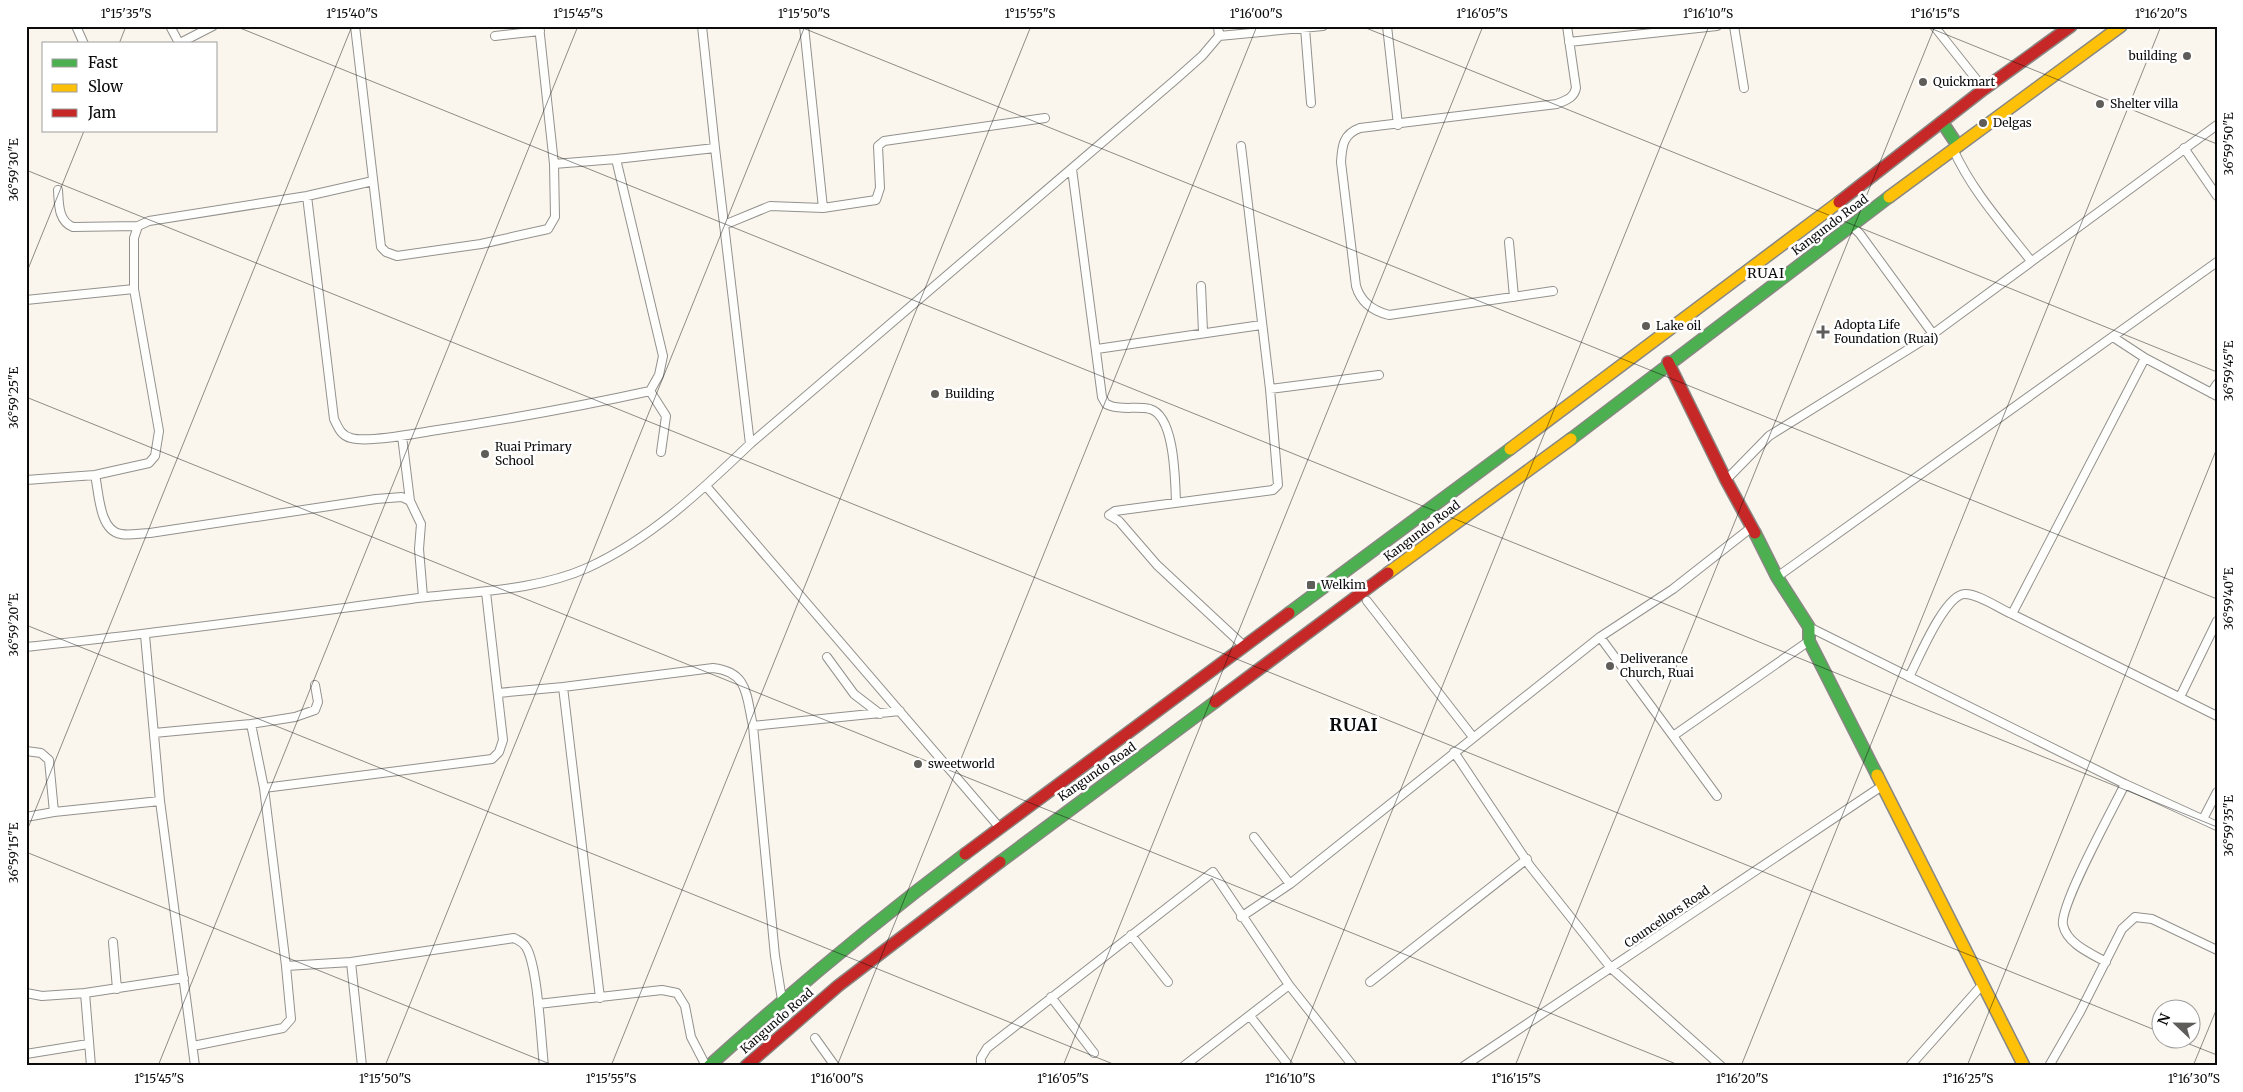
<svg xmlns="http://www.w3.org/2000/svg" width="2243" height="1092" font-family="Merriweather,serif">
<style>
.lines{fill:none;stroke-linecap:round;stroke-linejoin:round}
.street-casing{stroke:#93918d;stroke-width:10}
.fast-casing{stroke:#898783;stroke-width:14}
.slow-casing{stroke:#898783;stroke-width:14}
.jam-casing{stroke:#898783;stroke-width:14}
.street{stroke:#fefefc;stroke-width:8}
.fast{stroke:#4caf50;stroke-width:11}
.slow{stroke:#ffc107;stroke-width:11}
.jam{stroke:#c62828;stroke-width:11}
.ticks{fill:none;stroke:#0b0b0b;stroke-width:1;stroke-opacity:0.45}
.poi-dot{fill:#5f5d5a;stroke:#fff;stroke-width:2}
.labels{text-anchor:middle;stroke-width:5;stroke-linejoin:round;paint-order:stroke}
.poi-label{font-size:12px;fill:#0b0b0b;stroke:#fff;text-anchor:start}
.street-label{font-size:12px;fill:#0b0b0b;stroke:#fff}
.neighbourhood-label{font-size:14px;letter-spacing:1px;fill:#0b0b0b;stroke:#fff}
.district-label{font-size:18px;font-weight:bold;letter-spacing:1px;fill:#0b0b0b;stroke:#fff}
.neatline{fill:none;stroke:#0b0b0b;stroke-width:2}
.ticks-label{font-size:12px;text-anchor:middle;fill:#0b0b0b}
</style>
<rect width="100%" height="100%" fill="#faf6ed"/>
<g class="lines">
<g class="street-casing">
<path id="street" d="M76 26 84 44
M170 26 179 43
M355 26 381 247 386 252 397 256 481 244 548 229 555 217 554 164 616 159 715 148 702 26
M539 26 554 164
M804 26 823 208
M1387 26 1398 125
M1734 26 1744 88
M1934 26 1984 89
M1305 28 1311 103
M495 36 540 31
M1219 36 1323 26
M1569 42 1717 26
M178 44 213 26
M1241 146 1270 389 1278 485 1273 490 1115 511 1109 515 1119 521 1157 565 1244 646
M715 148 750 444
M2184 148 2217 196
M1953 149C1972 191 2003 225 2031 261
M616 159 663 356 659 375 650 391 666 416 661 452
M1072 169 1102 397 1106 404 1111 406C1124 410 1137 406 1150 409 1175 416 1175 480 1176 502
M58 190C59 204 58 221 73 227L138 226
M307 196 334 419C338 427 341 436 351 438 368 443 412 434 431 431 504 420 577 407 650 391
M724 225 770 206 823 208 876 200 880 188 878 146 884 141 1045 118
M1851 225 1860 234 1933 334
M1509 242 1514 297
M1201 286 1203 332
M1553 291 1389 315C1373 311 1361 303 1356 286L1341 162C1342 146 1343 134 1360 128L1557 104C1566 100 1574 98 1576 88L1567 26
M26 300 134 289
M2113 337 2145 358 2217 396
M1097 349 1261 325
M2145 358 2012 614 2217 716
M1270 389 1379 375
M2211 393 2217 384
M402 436 410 501 421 524 419 549 423 597
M95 475C99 492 99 531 121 534 130 536 141 533 150 533L376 499 402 497 410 501
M26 480 95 475 149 463 155 456 159 431 134 289V238L138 226 149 221 307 196 373 181
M1726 480 1769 436 1933 334 2217 125
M706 486 1000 828
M1777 577 2217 262
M1367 601 1473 737
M1809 627 2125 784 2217 826
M145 635 160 801 195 1066
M1600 637 1673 589 1752 527
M26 647C155 634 283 616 411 599 469 591 533 592 587 568 649 540 701 491 750 444L1175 80 1202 56 1219 36 1218 26
M827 657 854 694 880 714
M1909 677C1918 660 1945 594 1965 594 1979 594 1998 608 2012 614
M498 693 563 687
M2180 697 2217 621
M251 724 295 717 315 710 318 702 315 685
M753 726 900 711
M154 733 251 724 264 788
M1673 736 1717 796
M26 751 41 753 49 760 54 812 160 801
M1454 752 1530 866 1611 968 1721 1066
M26 817 54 812
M2203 819 2217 792
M1254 837 1290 884
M1241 917 1290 884 1600 637 1673 736 1809 641
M1131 935 1168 982
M113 942 117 989
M351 962 286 966 264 788 492 759 499 752 503 740 486 592
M2106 962C2092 954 2067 944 2063 925 2059 906 2114 807 2125 784
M1370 982 1527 859
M1289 985 1353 1066
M26 993 42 996 85 993
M1051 997 1094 1053
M600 998 563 687 713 668C749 672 746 696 753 726L775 956 782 1000
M538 1004 662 990 677 993 685 1006 691 1037 706 1066
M1250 1016 1289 1066
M815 1038 835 1066
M193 1046 283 1028 291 1019 286 966
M26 1054 88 1044
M91 1066 85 993 184 978
M362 1066 351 962 514 938C519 941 523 942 526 947 538 966 541 1041 544 1066
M981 1066V1058L987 1048 1213 872 1289 985 1184 1066
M1464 1066 1882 786
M1910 1066 1982 985
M2049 1066 2080 1012 2122 929 2135 917 2152 919 2217 950"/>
</g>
<g class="fast-casing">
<path id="fast" d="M1942 122 1958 146
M1571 439 1889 197
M1755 533 1777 577 1809 627V641L1877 775
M1289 613 1510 449
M1000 862 1215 702
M709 1066C791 992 876 921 965 854"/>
</g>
<g class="slow-casing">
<path id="slow" d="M1889 197 2121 26
M1510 449 1839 202
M1388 573 1571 439
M1877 775 2024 1066"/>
</g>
<g class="jam-casing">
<path id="jam" d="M1839 202 1984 89 2071 26
M1668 362 1726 480 1755 533
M1215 702 1388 573
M965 854 1289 613
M746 1066 838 986 1000 862"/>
</g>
<use href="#street" class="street"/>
<use href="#fast" class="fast"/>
<use href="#slow" class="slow"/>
<use href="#jam" class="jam"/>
</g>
<path class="ticks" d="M235 26 2217 827M798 26 2217 599M1361 26 2217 372M1925 26 2217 144M119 44 126 26M26 170 2160 1032M26 274 84 131M26 397 1681 1066M26 625 1118 1066M26 833 352 26M26 852 555 1066M2179 1040 2217 1055M158 1066 578 26M385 1066 805 26M611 1066 1031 26M837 1066 1257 26M1063 1066 1483 26M1289 1066 1709 26M1515 1066 1935 26M1741 1066 2161 26M1967 1066 2217 448M2193 1066 2217 1008"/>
<g class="poi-dot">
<circle cx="2187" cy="56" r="5"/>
<circle cx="1923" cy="82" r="5"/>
<circle cx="2100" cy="104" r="5"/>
<circle cx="1983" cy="123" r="5"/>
<circle cx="1646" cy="326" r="5"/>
<path d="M1820.5 324.5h5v5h5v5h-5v5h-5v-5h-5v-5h5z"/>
<circle cx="935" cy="394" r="5"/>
<circle cx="485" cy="454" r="5"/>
<rect x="1306" y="580" width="10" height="10" rx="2.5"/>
<circle cx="1610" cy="666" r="5"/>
<circle cx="918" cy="764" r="5"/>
</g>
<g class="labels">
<g class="poi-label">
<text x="2177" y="60" text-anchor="end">building</text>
<text x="1933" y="86">Quickmart</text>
<text x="2110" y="108">Shelter villa</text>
<text x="1993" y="127">Delgas</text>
<text x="1834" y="329">Adopta Life<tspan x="1834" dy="14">Foundation (Ruai)</tspan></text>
<text x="1656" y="330">Lake oil</text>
<text x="945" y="398">Building</text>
<text x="495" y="451">Ruai Primary<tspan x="495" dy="14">School</tspan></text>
<text x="1321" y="589">Welkim</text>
<text x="1620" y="663">Deliverance<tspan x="1620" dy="14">Church, Ruai</tspan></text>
<text x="928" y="768">sweetworld</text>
</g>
<g class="street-label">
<text transform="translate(1830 225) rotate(-37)" y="4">Kangundo Road</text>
<text transform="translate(1422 531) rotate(-37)" y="4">Kangundo Road</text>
<text transform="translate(1097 772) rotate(-35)" y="4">Kangundo Road</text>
<text transform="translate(1667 917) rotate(-34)" y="4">Councellors Road</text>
<text transform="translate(777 1021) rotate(-41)" y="4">Kangundo Road</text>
</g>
<g class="neighbourhood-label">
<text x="1766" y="278">RUAI</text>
</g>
<g class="district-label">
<text x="1354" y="731">RUAI</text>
</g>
</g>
<rect width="2243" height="1092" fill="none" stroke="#ffffff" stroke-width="55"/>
<rect x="42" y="42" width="175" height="90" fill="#ffffff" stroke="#9d9d9d"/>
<rect x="52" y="59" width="25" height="8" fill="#4caf50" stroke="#9d9d9d"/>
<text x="88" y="68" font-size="15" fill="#0b0b0b">Fast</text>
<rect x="52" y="84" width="25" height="8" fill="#ffc107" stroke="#9d9d9d"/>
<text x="88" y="92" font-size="15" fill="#0b0b0b">Slow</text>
<rect x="52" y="109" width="25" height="8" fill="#c62828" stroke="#9d9d9d"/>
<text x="88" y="118" font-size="15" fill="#0b0b0b">Jam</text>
<g transform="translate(2176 1024) rotate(292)"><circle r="24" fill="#ffffff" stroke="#9d9d9d"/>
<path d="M0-4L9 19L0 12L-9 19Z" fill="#5f5d5a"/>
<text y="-8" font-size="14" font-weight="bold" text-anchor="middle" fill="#0b0b0b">N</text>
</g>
<rect x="28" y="28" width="2188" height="1036" class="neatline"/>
<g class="ticks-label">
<text x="126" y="18">1°15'35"S</text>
<text x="352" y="18">1°15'40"S</text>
<text x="578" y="18">1°15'45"S</text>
<text x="804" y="18">1°15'50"S</text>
<text x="1030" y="18">1°15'55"S</text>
<text x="1256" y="18">1°16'00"S</text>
<text x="1482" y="18">1°16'05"S</text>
<text x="1708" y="18">1°16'10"S</text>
<text x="1935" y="18">1°16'15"S</text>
<text x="2161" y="18">1°16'20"S</text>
<text transform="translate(2229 144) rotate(-90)" y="4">36°59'50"E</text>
<text transform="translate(14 170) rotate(-90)" y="4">36°59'30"E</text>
<text transform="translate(2229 371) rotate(-90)" y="4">36°59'45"E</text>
<text transform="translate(14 398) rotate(-90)" y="4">36°59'25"E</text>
<text transform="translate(2229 599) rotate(-90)" y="4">36°59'40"E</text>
<text transform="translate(14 625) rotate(-90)" y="4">36°59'20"E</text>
<text transform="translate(2229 826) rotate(-90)" y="4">36°59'35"E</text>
<text transform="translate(14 853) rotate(-90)" y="4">36°59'15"E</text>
<text x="159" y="1083">1°15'45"S</text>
<text x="385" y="1083">1°15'50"S</text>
<text x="611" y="1083">1°15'55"S</text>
<text x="837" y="1083">1°16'00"S</text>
<text x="1063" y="1083">1°16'05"S</text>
<text x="1290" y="1083">1°16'10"S</text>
<text x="1516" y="1083">1°16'15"S</text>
<text x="1742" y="1083">1°16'20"S</text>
<text x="1968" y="1083">1°16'25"S</text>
<text x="2194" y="1083">1°16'30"S</text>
</g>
</svg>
